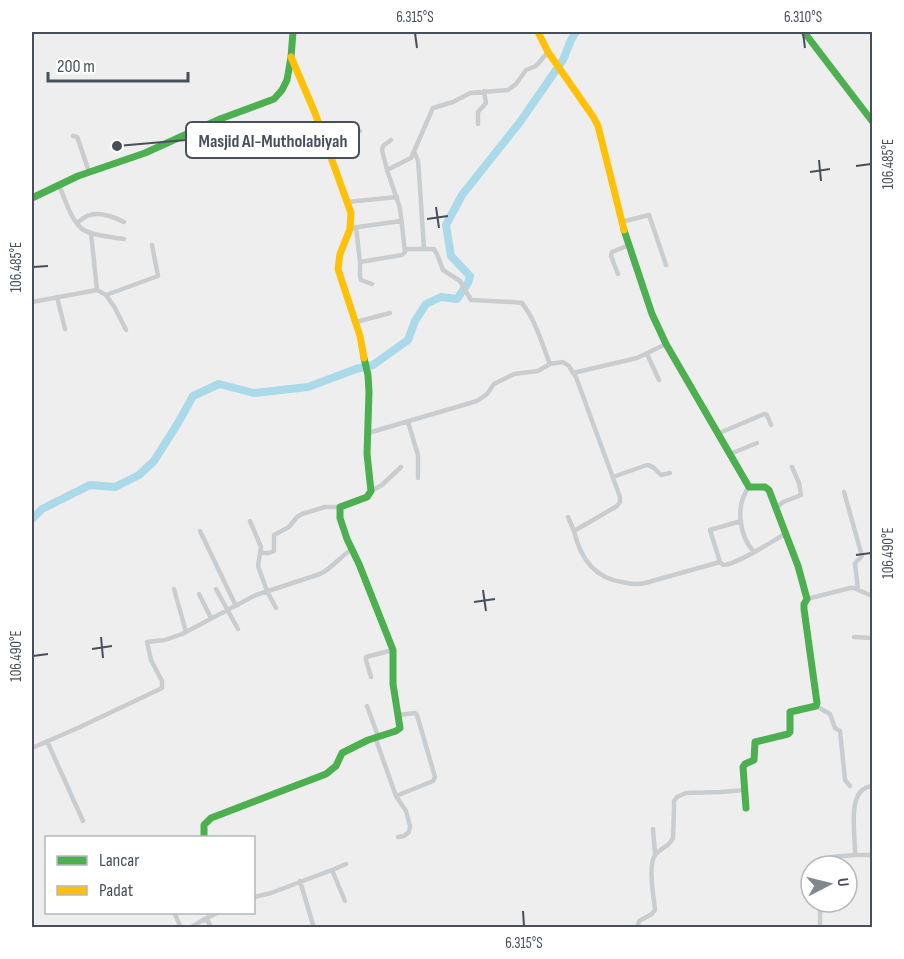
<svg xmlns="http://www.w3.org/2000/svg" width="904" height="959" font-family="'Sofia Sans Condensed',sans-serif">
<style>
.lines{fill:none;stroke-linecap:round;stroke-linejoin:round}
.river{stroke:#aadae9;stroke-width:8}
.street{stroke:#cacdcf;stroke-width:4.5}
.fast{stroke:#4caf50;stroke-width:7}
.slow{stroke:#ffc107;stroke-width:7}
.ticks{fill:none;stroke:#47505a;stroke-width:2}
.leader{fill:none;stroke:#47505a;stroke-width:2}
.callout-dot{fill:#47505a;stroke:#fff;stroke-width:2}
.callout{fill:#fff;stroke:#47505a;stroke-width:2}
.callout-label{font-size:18px;text-anchor:middle;font-weight:bold;fill:#47505a}
.neatline{fill:none;stroke:#47505a;stroke-width:2}
.ticks-label{font-size:15px;text-anchor:middle;fill:#47505a}
</style>
<rect width="100%" height="100%" fill="#efeeee"/>
<g class="lines">
<path class="river" d="M32 519 42 509 90 485 115 487 139 475 154 461 178 423 193 396 219 384 254 393 308 387 356 369 373 365 408 340 415 321 426 304 441 297 457 299 468 283 470 276 451 256 446 225 462 195 520 122 563 60 571 40 576 32"/>
<path class="street" d="M478 124V112L486 103 484 91
M73 136 77 137 78 139 89 172
M327 146 339 138 360 131
M414 151 418 161 419 173 424 249
M387 170 382 150 383 146 391 140
M59 185C65 199 70 218 81 228 90 236 113 237 124 239
M347 202 397 197
M621 222 649 215 666 265
M77 223C81 220 85 216 90 215 100 212 115 217 124 222
M356 227 360 262
M351 228 401 221
M91 233 97 290
M405 249H434L437 254 443 270 460 281 471 300 512 302 522 303C536 321 542 344 550 364
M618 274 611 256 612 252 629 245
M372 284 361 280 360 277V262L402 255 405 252 400 208 387 170 411 158 433 108 453 102 470 93 508 90 516 84 526 70 536 66 548 52
M106 295 115 308 126 330
M57 297 65 329
M32 302 97 290 106 295 158 276 152 245
M356 322 390 313
M647 354 659 380
M573 373 576 377 620 497V502L617 506 574 531C580 557 594 578 622 582 630 584 637 585 645 583L720 562
M408 422 418 455V478
M368 433 477 401 487 394 494 384 514 374 538 371 550 364 563 362 569 366 573 373 637 358 666 344
M717 434 764 414 767 415 771 425
M730 454 757 443
M613 477 647 465 653 467 661 475 670 473
M749 487C735 505 739 536 754 552
M371 491 382 485 401 467
M844 492 862 556 855 563 858 590
M776 508 783 502 801 495 799 483 792 467
M568 517 574 531
M250 521 261 547 258 566 267 591 276 608
M741 521 710 530 720 562 723 565C738 564 771 542 785 534
M200 531 236 606
M261 553H269L274 551V535L289 527 297 517 302 514 325 507H340
M174 589 186 632
M216 589 238 629
M199 594 211 618
M807 599 850 588H854L872 596
M854 637 872 638
M371 677 366 660V657L393 650
M367 706 378 736
M816 706 830 714 835 728 840 731 845 780 850 786
M375 737 396 796 406 811 410 826 409 832 404 836 398 837
M47 741 83 821
M32 748 80 727 162 688V681L151 660 147 642 165 640 182 634 256 595 320 574C332 568 340 557 352 549
M396 796 433 781 435 777 417 715 415 713 399 715
M653 829 655 854
M855 855H872
M826 866 828 860 831 857 855 855C856 836 845 789 872 786
M332 870 346 864
M300 881 314 928
M254 897 271 893 332 870 345 901
M174 912 181 928
M203 920 219 912
M190 928 203 920 208 921 211 928
M637 928 639 921 652 914 655 910C654 898 647 863 656 854 661 848 669 847 673 838L674 809V801L677 797 686 793 721 792 745 790
M820 928V902"/>
<path class="fast" d="M804 32 872 121
M32 198 78 176 145 153 220 119 274 99 282 90 287 80 291 57 293 32
M624 230 652 314 666 344 749 487H765L769 490 798 566 807 599 804 604V609L817 703 816 706 790 712V732L788 734 755 742 754 760 745 764 743 767 746 808
M204 838V825L211 818 326 774 336 766 342 753 368 740 396 731 400 728 393 684V650L359 564 347 539 340 518V507L367 497 371 491 367 454 369 392 368 375 364 358"/>
<path class="slow" d="M538 32 548 52 594 118 598 126 624 230
M291 57 315 113 351 213 350 229 340 254 338 269 360 336 364 358"/>
</g>
<path class="ticks" d="M415 33 417 48M803 33 805 48M819 160 821 181M856 166 871 164M810 172 830 169M436 207 439 228M427 219 448 216M33 267 48 266M856 555 871 553M483 590 486 611M474 602 495 599M101 637 103 658M92 649 112 646M33 656 48 654M523 911 524 926"/>
<path class="leader" d="M117 146L186 140"/>
<circle class="callout-dot" cx="117" cy="146" r="6"/>
<rect class="callout" x="186" y="122" width="173" height="36" rx="6"/>
<g class="callout-label">
<text x="273" y="147">Masjid Al-Mutholabiyah</text>
</g>
<rect width="904" height="959" fill="none" stroke="#ffffff" stroke-width="66"/>
<rect x="45" y="836" width="210" height="78" fill="#ffffff" stroke="#b5b9bd" stroke-width="1.5"/>
<rect x="57" y="856" width="30" height="9" fill="#4caf50" stroke="#b5b9bd" stroke-width="1.5"/>
<text x="99" y="866" font-size="18" fill="#47505a">Lancar</text>
<rect x="57" y="886" width="30" height="9" fill="#ffc107" stroke="#b5b9bd" stroke-width="1.5"/>
<text x="99" y="896" font-size="18" fill="#47505a">Padat</text>
<g transform="translate(829 884) rotate(83)"><circle r="28" fill="#ffffff" stroke="#b5b9bd" stroke-width="1.5"/>
<path d="M0-4.5L10 22L0 15L-10 22Z" fill="#82878e"/>
<text y="-9" font-size="16" font-weight="bold" text-anchor="middle" fill="#47505a">U</text>
</g>
<path d="M48 72v9h140v-9" fill="none" stroke="#47505a" stroke-width="3"/>
<text x="57" y="72" font-size="18" fill="#47505a" stroke="#ffffff" stroke-width="4.5" paint-order="stroke">200 m</text>
<rect x="33" y="33" width="838" height="893" class="neatline"/>
<g class="ticks-label">
<text x="415" y="22">6.315°S</text>
<text x="803" y="22">6.310°S</text>
<text transform="translate(888 164) rotate(-90)" y="5">106.485°E</text>
<text transform="translate(16 267) rotate(-90)" y="5">106.485°E</text>
<text transform="translate(888 553) rotate(-90)" y="5">106.490°E</text>
<text transform="translate(16 656) rotate(-90)" y="5">106.490°E</text>
<text x="524" y="948">6.315°S</text>
</g>
</svg>
